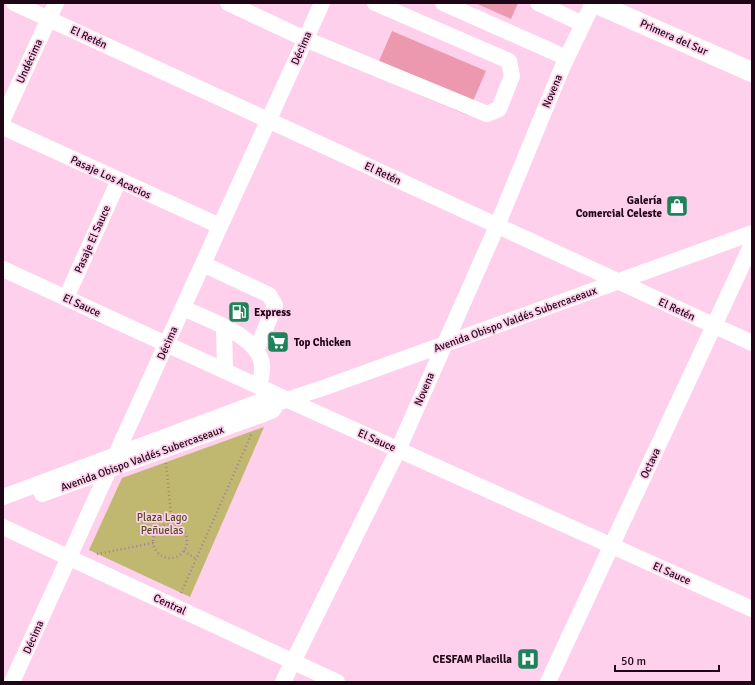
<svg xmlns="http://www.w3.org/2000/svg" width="755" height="685" font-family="Signika,sans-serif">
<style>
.green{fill:#c0b870}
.building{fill:#ec99af}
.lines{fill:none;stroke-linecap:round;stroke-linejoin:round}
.path{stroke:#a68198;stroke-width:2.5;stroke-dasharray:1 3;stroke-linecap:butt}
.minor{stroke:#fff;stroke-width:16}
.major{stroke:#fff;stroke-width:20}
.labels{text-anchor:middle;stroke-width:3.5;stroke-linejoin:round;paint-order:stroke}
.street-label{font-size:11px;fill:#1f0617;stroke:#fed0eb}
.poi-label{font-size:11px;font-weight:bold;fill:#1f0617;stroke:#fed0eb;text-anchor:end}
.park-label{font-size:11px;fill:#534e22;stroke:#fed0eb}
</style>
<rect width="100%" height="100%" fill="#fed0eb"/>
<path class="green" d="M264 427 190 597 89 550 122 478Z"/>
<path class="building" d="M475 3H518L511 19Z
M392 31 486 71 467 115 373 75Z"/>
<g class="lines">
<path class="path" d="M166 463 172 524
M153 541a17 17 0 1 1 34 0a17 17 0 1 1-34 0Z
M184 551 196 559
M97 554 153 543
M181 593 252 433"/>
<path class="minor" d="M14 3 752 343
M228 3 305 39 487 114 499 109 512 76 509 61 375 3
M443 3 567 58
M538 3 583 24
M3 119 56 3
M3 127 220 226
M203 264 269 295 275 305 257 349
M3 269 288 400 752 609
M66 298 119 180
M183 308C206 319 261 336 262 366 263 372 260 380 259 387
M224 327 225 371
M42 494 261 415 273 410 277 403
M3 497 267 399 277 403 323 388 752 233
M3 527 337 682
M12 682 322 3
M283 682 398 450 497 226 562 68 593 3
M548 682 752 244"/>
<path class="major" d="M595 3 752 72"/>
</g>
<defs>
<g id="shop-square" transform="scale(1.15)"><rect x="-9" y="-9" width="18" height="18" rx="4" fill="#1e825b" stroke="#fed0eb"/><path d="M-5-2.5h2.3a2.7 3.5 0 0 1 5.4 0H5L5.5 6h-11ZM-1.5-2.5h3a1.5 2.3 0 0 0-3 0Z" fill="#fff"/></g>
<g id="fuel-square" transform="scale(1.15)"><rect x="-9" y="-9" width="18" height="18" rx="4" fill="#1e825b" stroke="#fed0eb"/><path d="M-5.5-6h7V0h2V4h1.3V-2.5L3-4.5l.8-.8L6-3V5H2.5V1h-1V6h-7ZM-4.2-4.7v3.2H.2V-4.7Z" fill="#fff"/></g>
<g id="supermarket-square" transform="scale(1.15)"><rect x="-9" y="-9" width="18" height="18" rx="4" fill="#1e825b" stroke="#fed0eb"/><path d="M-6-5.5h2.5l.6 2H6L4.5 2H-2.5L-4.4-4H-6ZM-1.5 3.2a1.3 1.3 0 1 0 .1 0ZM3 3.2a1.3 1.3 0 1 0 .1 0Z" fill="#fff"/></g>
<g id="hospital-square" transform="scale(1.15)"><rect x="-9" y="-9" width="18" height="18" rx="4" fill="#1e825b" stroke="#fed0eb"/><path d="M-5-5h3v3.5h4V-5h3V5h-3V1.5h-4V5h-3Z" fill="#fff"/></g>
</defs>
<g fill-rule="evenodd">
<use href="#shop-square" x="677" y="206"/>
<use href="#fuel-square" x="239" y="312"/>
<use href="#supermarket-square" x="278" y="342"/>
<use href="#hospital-square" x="528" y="659"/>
</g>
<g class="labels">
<g class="street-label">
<text transform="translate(89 37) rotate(25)" y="4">El Retén</text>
<text transform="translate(674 37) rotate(24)" y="4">Primera del Sur</text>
<text transform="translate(301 48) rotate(-66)" y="4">Décima</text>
<text transform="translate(29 61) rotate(-65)" y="4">Undécima</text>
<text transform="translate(552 91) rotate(-67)" y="4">Novena</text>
<text transform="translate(383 173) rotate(25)" y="4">El Retén</text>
<text transform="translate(111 177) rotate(25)" y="4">Pasaje Los Acacios</text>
<text transform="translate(92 239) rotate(-66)" y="4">Pasaje El Sauce</text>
<text transform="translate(82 305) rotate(25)" y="4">El Sauce</text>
<text transform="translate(677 309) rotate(25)" y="4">El Retén</text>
<text transform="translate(515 319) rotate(-20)" y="4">Avenida Obispo Valdés Subercaseaux</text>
<text transform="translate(167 343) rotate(-66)" y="4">Décima</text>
<text transform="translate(424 389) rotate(-67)" y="4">Novena</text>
<text transform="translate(377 440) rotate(24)" y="4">El Sauce</text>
<text transform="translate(142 458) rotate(-20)" y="4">Avenida Obispo Valdés Subercaseaux</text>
<text transform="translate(650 463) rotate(-65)" y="4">Octava</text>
<text transform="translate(672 573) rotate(24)" y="4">El Sauce</text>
<text transform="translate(170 604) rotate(25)" y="4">Central</text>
<text transform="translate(33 637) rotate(-66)" y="4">Décima</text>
</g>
<g class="poi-label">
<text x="662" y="204">Galería<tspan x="662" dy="13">Comercial Celeste</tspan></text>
<text x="254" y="316" text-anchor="start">Express</text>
<text x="294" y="346" text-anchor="start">Top Chicken</text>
<text x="512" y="663">CESFAM Placilla</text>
</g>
<g class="park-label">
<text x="162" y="521">Plaza Lago<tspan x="162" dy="13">Peñuelas</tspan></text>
</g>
</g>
<rect width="755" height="685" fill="none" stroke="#1f0617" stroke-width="8"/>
<path d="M615 665v6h104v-6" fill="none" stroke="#1f0617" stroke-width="2"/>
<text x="621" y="665" font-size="12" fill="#1f0617" stroke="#fed0eb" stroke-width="3" paint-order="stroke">50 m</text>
</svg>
